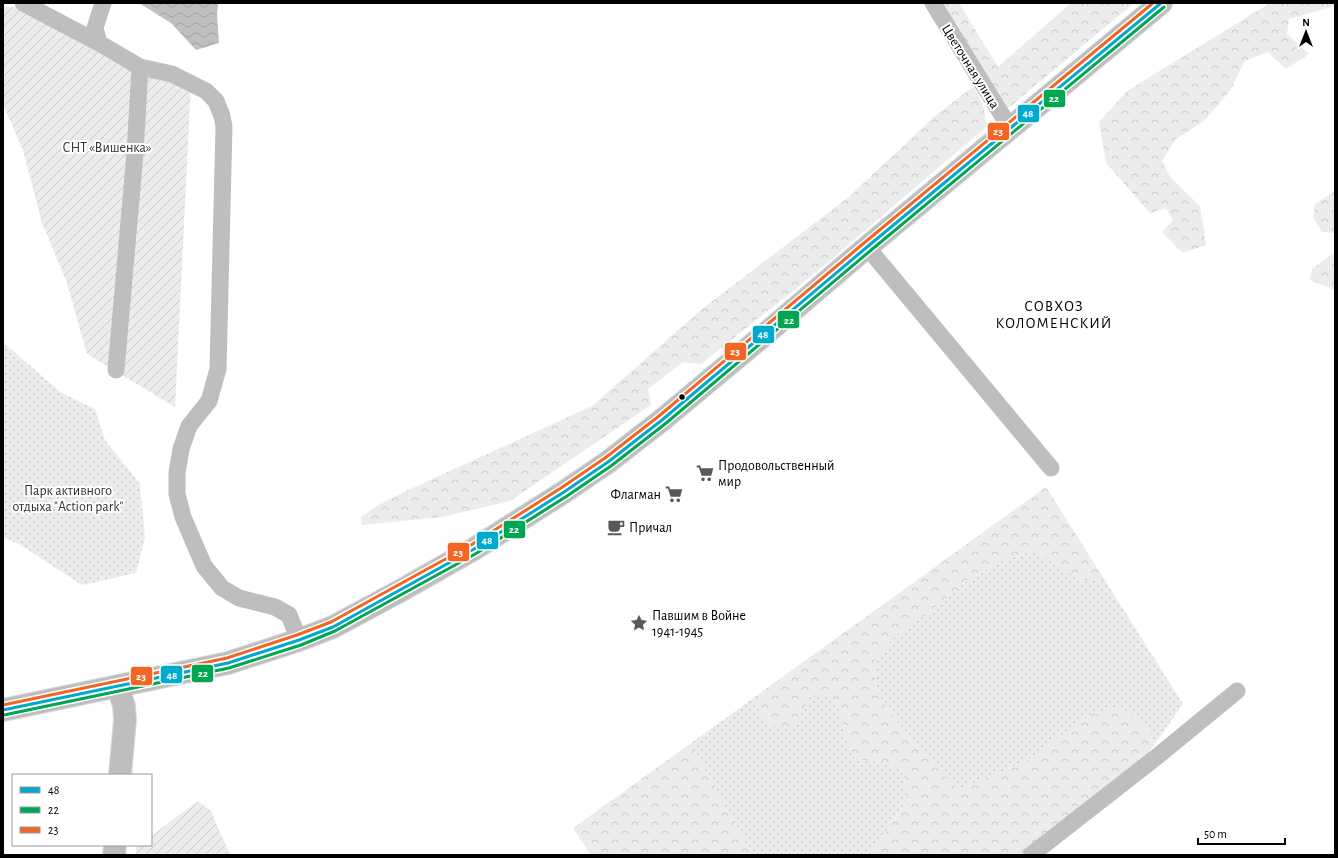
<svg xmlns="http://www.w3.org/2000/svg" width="1338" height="858" font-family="'Alegreya Sans',sans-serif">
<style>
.grass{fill:url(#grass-dots)}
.forest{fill:url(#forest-crowns)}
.garden{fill:url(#garden-furrows)}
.water{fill:url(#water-waves)}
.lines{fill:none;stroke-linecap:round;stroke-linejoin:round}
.major-casing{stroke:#dbdbdb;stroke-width:24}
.minor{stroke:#bebebe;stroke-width:17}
.major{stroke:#bebebe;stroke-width:22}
.bus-1-casing{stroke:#fff;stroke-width:6}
.bus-2-casing{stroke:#fff;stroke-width:6}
.bus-3-casing{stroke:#fff;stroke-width:6}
.bus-1{stroke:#00a9ce;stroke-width:3}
.bus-2{stroke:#00a651;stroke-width:3}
.bus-3{stroke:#f26522;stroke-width:3}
.bus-dot{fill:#000;stroke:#fff;stroke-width:1.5}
.labels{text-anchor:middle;stroke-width:4;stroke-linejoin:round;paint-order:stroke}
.street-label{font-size:14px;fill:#000;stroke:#fff}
.park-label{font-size:14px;fill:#333;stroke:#fff}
.poi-label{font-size:14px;fill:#000;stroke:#fff;text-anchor:start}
.neighbourhood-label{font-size:15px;letter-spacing:1px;fill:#000;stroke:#fff}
.line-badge{stroke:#fff;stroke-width:1.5}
.badge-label{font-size:11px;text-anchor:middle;font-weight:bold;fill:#fff}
</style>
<defs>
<pattern id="grass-dots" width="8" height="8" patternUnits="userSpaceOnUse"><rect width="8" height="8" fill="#ececec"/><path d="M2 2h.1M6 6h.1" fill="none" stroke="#c9c9c9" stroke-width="1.8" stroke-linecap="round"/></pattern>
<pattern id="forest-crowns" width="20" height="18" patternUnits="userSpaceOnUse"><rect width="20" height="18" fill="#ececec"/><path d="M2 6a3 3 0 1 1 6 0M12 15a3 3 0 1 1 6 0" fill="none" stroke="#c9c9c9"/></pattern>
<pattern id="garden-furrows" width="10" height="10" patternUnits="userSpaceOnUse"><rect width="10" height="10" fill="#ececec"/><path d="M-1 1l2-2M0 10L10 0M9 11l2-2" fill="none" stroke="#c9c9c9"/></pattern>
<pattern id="water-waves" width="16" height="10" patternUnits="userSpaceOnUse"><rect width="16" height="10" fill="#bfbfbf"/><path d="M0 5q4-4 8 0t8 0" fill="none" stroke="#a2a2a2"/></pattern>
</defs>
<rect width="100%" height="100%" fill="#fff"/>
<path class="grass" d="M3 342 60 392 95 409 105 440 140 484 145 537 136 573 82 585 19 544 3 538Z
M1034 550 1079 579 1106 582 1183 704 1155 744C1149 727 1134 716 1119 707L1090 715 1026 761 958 790 915 746 877 693 874 662 894 637 930 612 965 582 1001 561Z
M835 695 845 734 855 760 882 762 902 771 908 799 870 855H752L690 744 752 699 770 726 809 697Z"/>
<path class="forest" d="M938 3H959L998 67 1071 3H1134L1005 111Z
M1270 3H1335V6L1289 19 1287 34 1309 54 1286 69 1268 52 1245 61 1230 91 1205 120 1175 140 1162 161 1170 177 1200 206 1206 245 1183 253 1162 232 1173 220 1166 208 1150 213 1106 163 1099 122 1127 91Z
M974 86 983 106 987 126 813 275 701 364 683 362 648 389 651 405 510 501 442 517 362 525 361 517 379 505 404 492 592 406 702 309 850 196 935 116Z
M1335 191V233L1322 232 1313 217 1315 204Z
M1335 252V290L1310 280 1312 269Z
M1046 487 1106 582 1079 579 1034 550 1001 561 965 582 930 612 894 637 874 662 877 693 915 746 958 790 1026 761 1090 715 1119 707C1134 717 1149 727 1155 744L1145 756 1022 855H870L908 800 902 771 882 762 855 760 845 734 835 695 809 697 796 727 770 726 752 699Z
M690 744 752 855H591L573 828Z"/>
<path class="garden" d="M3 7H19L191 82 175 407 87 354 66 280 42 223 23 150 3 104Z
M198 801 211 811 230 855H136V847L139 845H151V836Z"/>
<path class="water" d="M139 3H218L217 15 219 43 196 50 171 23Z"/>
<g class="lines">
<g class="major-casing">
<path id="major" d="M118 687 124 706 125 720 120 775
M3 710 228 663 299 640 333 627 400 591 474 549 564 492 608 462 662 420 757 341 867 247 1161 3
M114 855 115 845"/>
</g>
<path class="minor" d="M23 3 99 43 140 67 172 74 206 91 216 101 222 116 224 127 218 369 209 401 189 426 181 449 177 473V494L183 517 204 566 222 588 239 598 275 607 289 615 299 640
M933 3 1010 128
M99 43 95 28 103 3
M867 247 1051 468
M116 370 135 153 140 67
M1031 855 1159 755 1237 691"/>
<use href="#major" class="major"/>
<g class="bus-1-casing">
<path id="bus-1" d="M3 710 228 663 299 640 333 627 474 549 564 492 608 462 662 420 867 247 1161 3"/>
</g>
<g class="bus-2-casing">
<path id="bus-2" d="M4 715 229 668 301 645 335 631 477 553 567 496 611 466 665 424 870 251 1164 7"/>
</g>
<g class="bus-3-casing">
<path id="bus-3" d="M3 705 227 658 297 635 331 622 471 545 561 488 605 458 659 416 864 243 1153 3"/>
</g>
<use href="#bus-1" class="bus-1"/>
<use href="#bus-2" class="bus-2"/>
<use href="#bus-3" class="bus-3"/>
</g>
<defs>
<g id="supermarket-bare" transform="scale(1.38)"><path d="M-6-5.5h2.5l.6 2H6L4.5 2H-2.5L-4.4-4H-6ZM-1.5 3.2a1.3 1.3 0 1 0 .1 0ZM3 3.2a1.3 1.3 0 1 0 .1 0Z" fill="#595959" stroke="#fff" stroke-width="2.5" paint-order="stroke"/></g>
<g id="cafe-bare" transform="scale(1.38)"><path d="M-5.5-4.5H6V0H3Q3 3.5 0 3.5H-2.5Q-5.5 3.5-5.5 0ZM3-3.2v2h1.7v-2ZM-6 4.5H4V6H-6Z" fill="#595959" stroke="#fff" stroke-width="2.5" paint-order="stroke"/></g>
<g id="sight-bare" transform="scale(1.38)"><path d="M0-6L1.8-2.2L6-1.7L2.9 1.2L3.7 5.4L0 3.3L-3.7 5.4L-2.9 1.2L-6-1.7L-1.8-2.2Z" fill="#595959" stroke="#fff" stroke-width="2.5" paint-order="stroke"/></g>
</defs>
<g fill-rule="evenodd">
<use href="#supermarket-bare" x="705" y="473"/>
<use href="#supermarket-bare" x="674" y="494"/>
<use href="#cafe-bare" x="616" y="527"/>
<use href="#sight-bare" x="639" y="623"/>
</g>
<circle class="bus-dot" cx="682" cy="397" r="3.5"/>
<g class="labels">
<g class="street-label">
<text transform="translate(971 66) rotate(58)" y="5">Цветочная улица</text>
</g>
<g class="park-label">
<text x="107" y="152">СНТ «Вишенка»</text>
<text x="68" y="495">Парк активного<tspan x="68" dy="16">отдыха "Action park"</tspan></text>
</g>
<g class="poi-label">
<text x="718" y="470">Продовольственный<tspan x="718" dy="16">мир</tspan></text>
<text x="661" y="499" text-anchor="end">Флагман</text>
<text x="629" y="532">Причал</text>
<text x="652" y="620">Павшим в Войне<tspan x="652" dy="16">1941-1945</tspan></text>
</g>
<g class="neighbourhood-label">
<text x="1054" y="311">СОВХОЗ<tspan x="1054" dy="17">КОЛОМЕНСКИЙ</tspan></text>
</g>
</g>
<g class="line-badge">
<rect x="1043" y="89" width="23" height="19" rx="4" fill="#00a651"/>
<rect x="1017" y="104" width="23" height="19" rx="4" fill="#00a9ce"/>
<rect x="987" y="122" width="23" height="19" rx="4" fill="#f26522"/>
<rect x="777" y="310" width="23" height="19" rx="4" fill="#00a651"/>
<rect x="752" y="325" width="23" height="19" rx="4" fill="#00a9ce"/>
<rect x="724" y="342" width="23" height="19" rx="4" fill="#f26522"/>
<rect x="503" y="520" width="23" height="19" rx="4" fill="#00a651"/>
<rect x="476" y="531" width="23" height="19" rx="4" fill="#00a9ce"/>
<rect x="447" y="542" width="23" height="20" rx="4" fill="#f26522"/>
<rect x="191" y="664" width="23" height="19" rx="4" fill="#00a651"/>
<rect x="160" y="665" width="23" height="19" rx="4" fill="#00a9ce"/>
<rect x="130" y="666" width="23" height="20" rx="4" fill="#f26522"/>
</g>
<g class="badge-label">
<text x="1054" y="102">22</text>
<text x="1028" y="117">48</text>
<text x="998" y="135">23</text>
<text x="789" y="324">22</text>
<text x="763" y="338">48</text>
<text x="735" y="355">23</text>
<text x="514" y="533">22</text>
<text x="487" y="544">48</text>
<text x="458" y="556">23</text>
<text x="203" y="677">22</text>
<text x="172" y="679">48</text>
<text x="141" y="680">23</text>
</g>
<rect width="1338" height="858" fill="none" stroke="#000000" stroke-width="8"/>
<rect x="12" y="774" width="140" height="72" fill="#ffffff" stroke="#999999"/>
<rect x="20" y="787" width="20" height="6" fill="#00a9ce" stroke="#999999"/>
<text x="48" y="794" font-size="12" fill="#000000">48</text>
<rect x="20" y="807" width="20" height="6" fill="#00a651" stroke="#999999"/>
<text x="48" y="814" font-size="12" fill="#000000">22</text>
<rect x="20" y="827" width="20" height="6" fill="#f26522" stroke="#999999"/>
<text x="48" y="834" font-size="12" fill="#000000">23</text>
<g transform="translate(1306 32)" stroke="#ffffff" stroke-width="3" paint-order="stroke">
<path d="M0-3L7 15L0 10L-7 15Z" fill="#000000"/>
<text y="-6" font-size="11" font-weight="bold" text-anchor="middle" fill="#000000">N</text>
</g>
<path d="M1198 838v6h87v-6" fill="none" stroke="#000000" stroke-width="2"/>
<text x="1204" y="838" font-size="12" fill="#000000" stroke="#ffffff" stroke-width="3" paint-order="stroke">50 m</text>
</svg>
